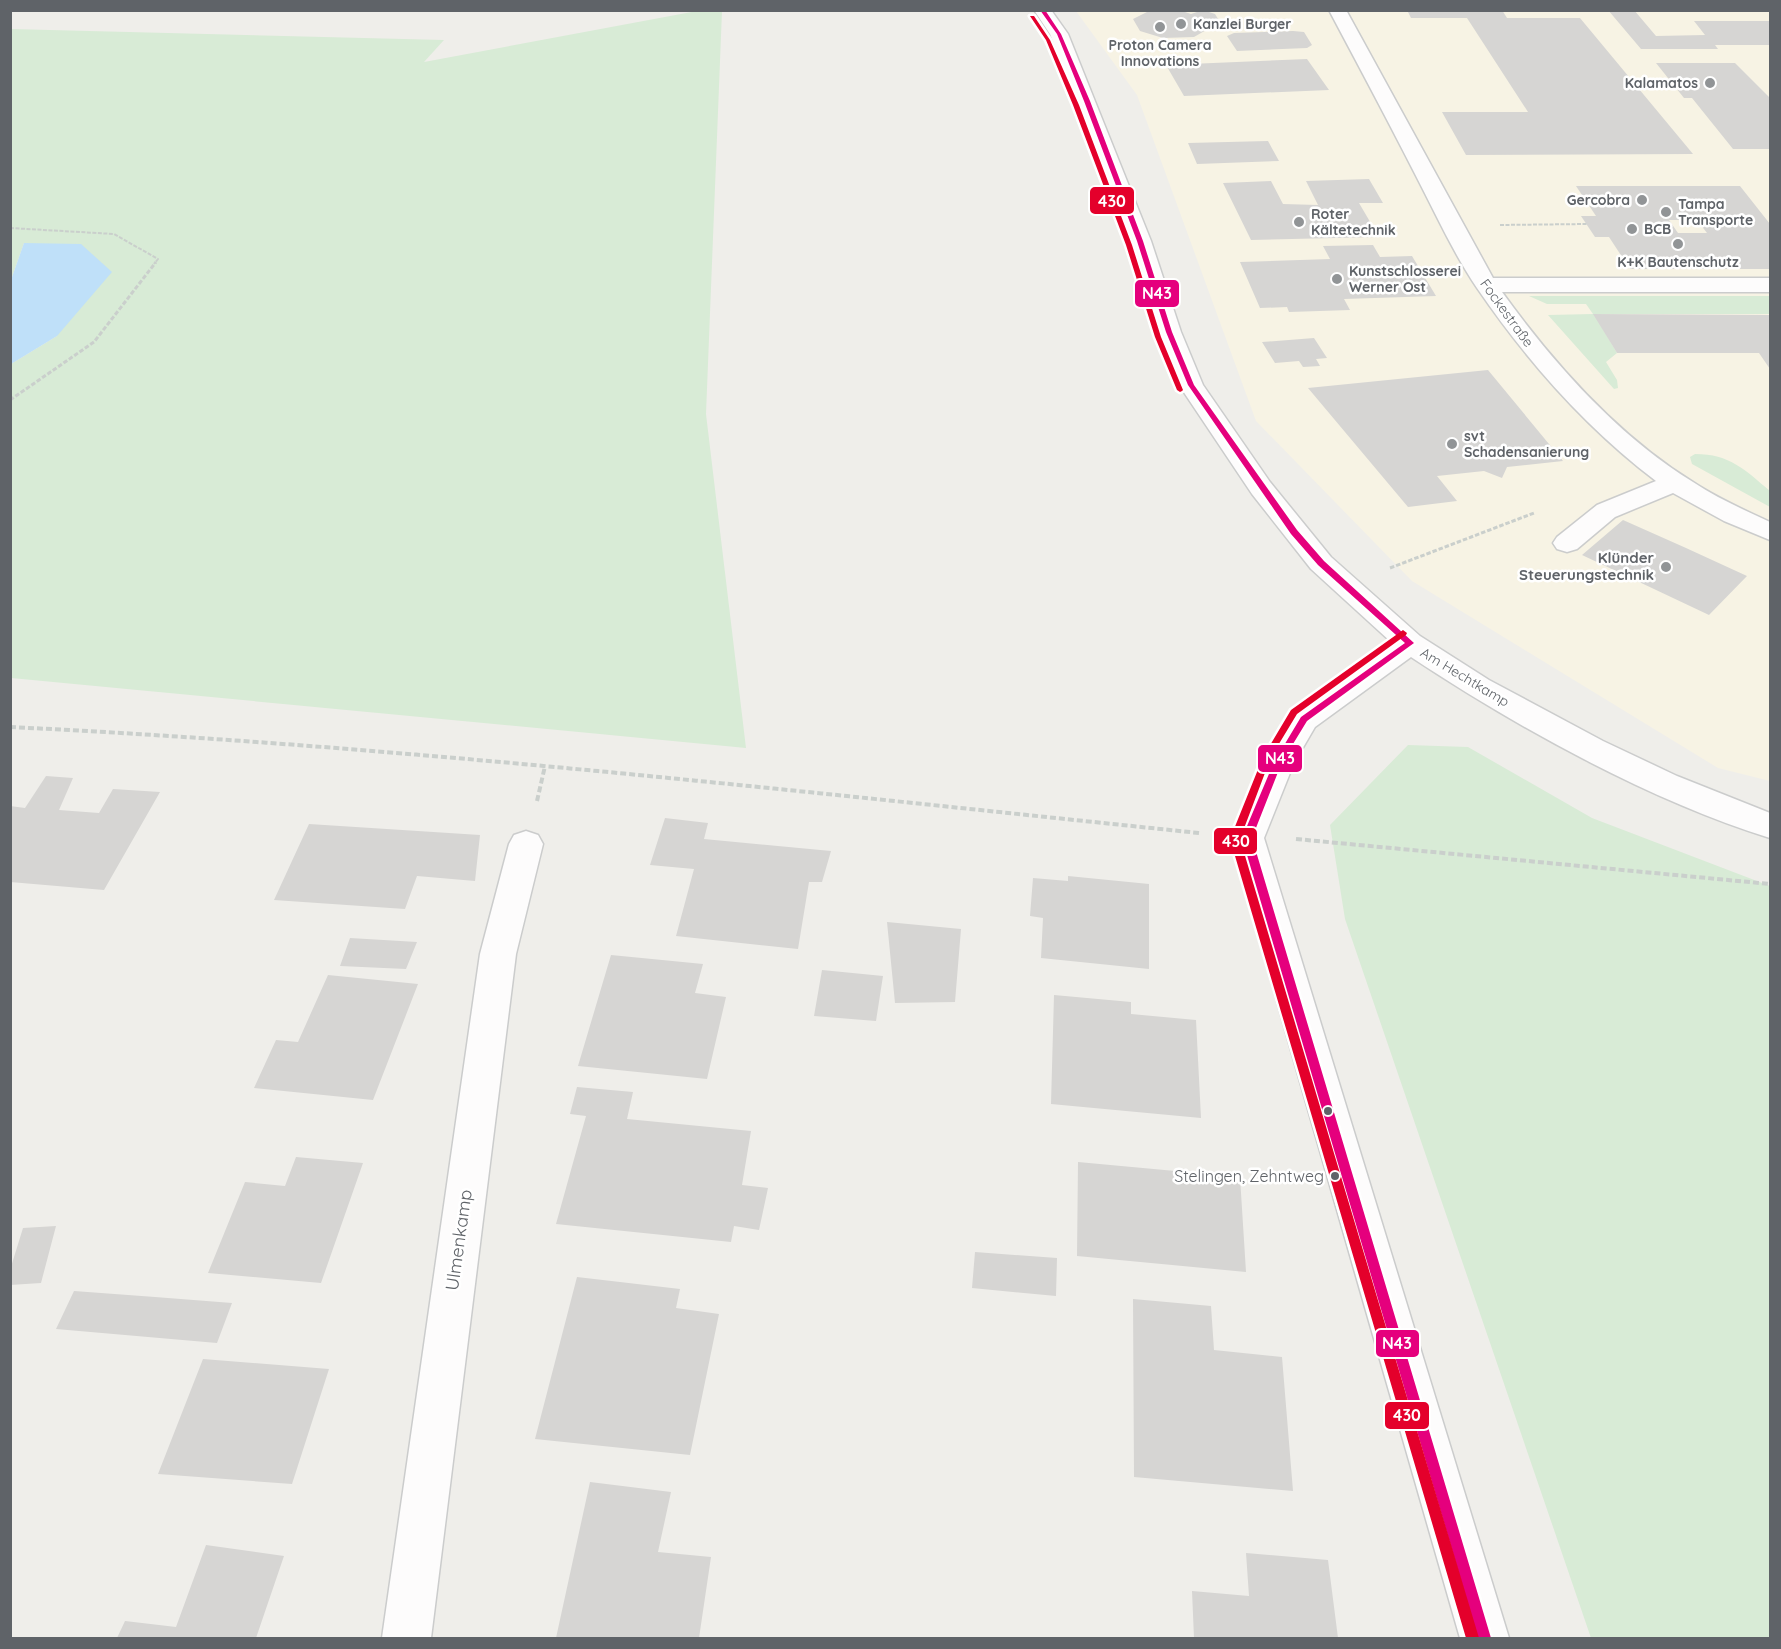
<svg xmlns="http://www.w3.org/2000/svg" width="1781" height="1649" font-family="Quicksand,sans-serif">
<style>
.commercial{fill:#f7f3e4}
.green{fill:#d8ebd6}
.water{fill:#bfe0f9}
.building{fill:#d6d5d3;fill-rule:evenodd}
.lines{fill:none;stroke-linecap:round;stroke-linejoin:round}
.minor-casing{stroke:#cbcccc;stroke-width:3}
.path-far2{stroke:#cacfcc;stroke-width:2;stroke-dasharray:4 1.5;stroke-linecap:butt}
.path-far1{stroke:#cacfcc;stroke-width:3;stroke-dasharray:4.5 2;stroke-linecap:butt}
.path{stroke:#cacfcc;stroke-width:4;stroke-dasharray:6 3;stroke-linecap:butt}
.minor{fill:#fdfcfc;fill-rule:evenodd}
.bus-1-casing{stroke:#fff;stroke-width:5}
.bus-2-casing{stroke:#fff;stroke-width:5}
.bus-1{fill:#e5007d;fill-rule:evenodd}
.bus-2{fill:#e4002b;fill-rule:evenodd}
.poi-dot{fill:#919496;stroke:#fff;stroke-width:2}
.bus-dot{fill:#5f6368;stroke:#fff;stroke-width:2}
.labels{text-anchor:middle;stroke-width:5;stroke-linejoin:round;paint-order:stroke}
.far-poi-label{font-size:14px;font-weight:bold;fill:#5f6368;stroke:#fff;text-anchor:start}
.far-street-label{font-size:14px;fill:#5f6368;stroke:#fff}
.poi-label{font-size:15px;font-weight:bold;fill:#5f6368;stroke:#fff;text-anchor:end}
.near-bus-label{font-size:16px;fill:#5f6368;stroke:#fff;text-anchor:end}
.near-street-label{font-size:18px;fill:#5f6368;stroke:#fff}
.line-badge{stroke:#fff;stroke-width:2}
.badge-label{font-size:16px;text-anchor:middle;font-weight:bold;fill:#fff}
</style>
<rect width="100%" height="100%" fill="#efeeea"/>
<path class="commercial" d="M1076 11H1770V781L1718 768 1412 581 1256 421 1137 95Z"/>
<path class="green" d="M697 11H722L706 414 746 748 11 678V364L57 336 24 243 11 280V29L444 40 424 62Z
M1529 296H1770V314H1594L1617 353 1606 362 1617 380 1618 388 1614 389 1548 315 1593 314 1586 304H1547Z
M1695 454C1730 454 1745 470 1770 491V507L1692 464 1690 457Z
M1408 745 1468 747 1592 818 1770 886V1638H1591L1345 919 1330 825Z"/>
<path class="water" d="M24 243 81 244 112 272 57 336 11 364V280Z"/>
<path class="building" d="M1179 10 1191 14 1203 10 1215 14 1220 22 1205 23 1208 29 1194 37 1163 38 1140 31 1133 19 1149 11Z
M1407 10H1502L1507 18H1580L1693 154 1466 155 1442 112H1528L1467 18H1411Z
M1608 10H1634L1656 36 1705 35 1694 21H1770V45H1715L1718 49H1641Z
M1293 31 1304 32 1312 45 1307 48 1237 51 1227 36 1234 33Z
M1307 59 1329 90 1184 96 1166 65Z
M1656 63H1735L1770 98V149H1733L1692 98H1684Z
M1268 141 1279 161 1197 164 1188 143Z
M1369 179 1383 203H1359L1379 237 1251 240 1223 183 1271 181 1283 204 1318 205 1306 181Z
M1576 186H1740L1770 224V269H1630L1609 237H1595L1581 216H1596ZM1669 220H1697L1707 233H1678Z
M1373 245 1380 257 1412 256 1436 296 1344 299 1350 310 1289 312 1287 307 1260 308 1240 262 1330 259 1323 246Z
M1593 314 1770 315V369L1759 353H1617Z
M1314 338 1327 358 1316 359 1320 366 1303 367 1299 361 1275 363 1262 342Z
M1488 370 1563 461 1507 467 1502 478 1484 471 1437 476 1457 501 1408 507 1308 388Z
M1623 520 1686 548 1747 576 1709 615 1582 555Z
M46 776 73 778 59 810 99 813 113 789 160 792 104 890 10 882V806L25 808Z
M665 818 708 823 704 839 831 851 822 882H809L798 949 676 936 694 869 650 865Z
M309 824 480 835 475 881 417 876 405 909 274 900Z
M1068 876 1149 884V969L1041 958 1043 918 1030 916 1033 878 1068 881Z
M887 922 961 929 955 1002 895 1003Z
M350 938 417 942 406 969 340 966Z
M611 955 703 964 695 993 726 997 707 1079 578 1066Z
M822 970 883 976 876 1021 814 1016Z
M328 975 418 984 373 1100 254 1088 276 1040 298 1042Z
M1054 995 1131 1002V1014L1196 1020 1201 1118 1051 1104Z
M577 1087 633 1092 627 1119 751 1131 742 1185 768 1188 759 1230 734 1226 731 1242 556 1224 586 1116 570 1114Z
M296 1157 363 1163 321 1283 208 1273 245 1182 285 1186Z
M1078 1162 1240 1177 1246 1272 1077 1256Z
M56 1226 41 1283 10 1285V1270L23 1228Z
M975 1252 1057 1258 1056 1296 972 1288Z
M577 1277 680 1289 676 1308 719 1314 690 1455 535 1439Z
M74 1291 155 1297 232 1303 217 1343 56 1329Z
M1133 1299 1211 1306 1214 1350 1282 1357 1293 1491 1134 1477Z
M203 1359 329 1369 292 1484 158 1474Z
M590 1482 671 1492 658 1552 711 1557 699 1638H556Z
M206 1545 284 1556 256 1638H117L125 1621 176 1627Z
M1246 1553 1328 1560 1338 1638H1194L1192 1591 1249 1596Z"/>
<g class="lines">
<g class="minor-casing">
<path id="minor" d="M1034 10H1051L1068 34 1151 241 1181 332 1203 385 1270 482 1331 557 1420 636 1489 680 1603 741 1677 776 1770 813V838C1648 800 1517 727 1411 657L1315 727 1294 763 1264 838 1509 1638H1460L1230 838 1262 762 1293 711 1391 642 1311 569 1252 494 1179 385 1157 332 1129 241 1078 101 1050 34Z
M1329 10H1346L1493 278H1770V292H1502C1554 364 1617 435 1693 482 1717 498 1744 510 1770 522V540L1724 521 1673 493 1615 517 1577 549 1567 552 1557 549 1553 543 1557 537 1597 505 1656 481C1586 428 1527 361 1477 288 1452 251 1433 208 1412 168 1385 115 1357 63 1329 10Z
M526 831 538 835 543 844 516 954 431 1638H382L480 954 509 844 514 835Z"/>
</g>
<path class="path-far2" d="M1500 225 1587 224
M10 228 114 234 158 259 154 264"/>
<path class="path-far1" d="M10 400 94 342 156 262
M1390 568 1534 513"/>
<path class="path" d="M10 727C407 746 803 792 1199 833
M537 801 545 766
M1296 839 1770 884"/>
<use href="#minor" class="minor"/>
<g class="bus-1-casing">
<path id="bus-1" d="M1040 10H1045L1061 34 1090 101 1143 241 1172 332 1194 385 1297 530 1324 561 1414 643 1307 721 1282 762 1252 838 1491 1638H1478L1242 838 1274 762 1301 717 1405 643 1318 565 1291 534 1188 385 1166 332 1137 241 1084 101 1057 34Z"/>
</g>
<g class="bus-2-casing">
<path id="bus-2" d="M1030 16H1034L1050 40 1079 105 1132 245 1161 337 1183 390 1182 391 1180 392 1177 390 1155 337 1126 245 1073 105 1046 40Z
M1403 630 1407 633 1406 635 1297 714 1271 757 1240 839 1479 1638H1466L1230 839 1263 757 1291 710Z"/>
</g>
<use href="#bus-1" class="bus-1"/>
<use href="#bus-2" class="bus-2"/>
</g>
<g class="poi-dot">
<circle cx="1181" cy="24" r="6"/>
<circle cx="1160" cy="27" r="6"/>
<circle cx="1710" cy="83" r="6"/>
<circle cx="1642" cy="200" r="6"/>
<circle cx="1666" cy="212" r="6"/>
<circle cx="1299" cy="222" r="6"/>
<circle cx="1632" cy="229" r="6"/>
<circle cx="1678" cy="244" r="6"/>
<circle cx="1337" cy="279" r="6"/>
<circle cx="1452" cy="444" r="6"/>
<circle cx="1666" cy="567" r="6"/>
</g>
<g class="bus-dot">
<circle cx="1328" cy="1111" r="5"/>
<circle cx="1335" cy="1176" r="5"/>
</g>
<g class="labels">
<g class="far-poi-label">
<text x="1193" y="29">Kanzlei Burger</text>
<text x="1160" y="50" text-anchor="middle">Proton Camera<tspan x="1160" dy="16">Innovations</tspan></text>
<text x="1698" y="88" text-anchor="end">Kalamatos</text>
<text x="1630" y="205" text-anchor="end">Gercobra</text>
<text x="1678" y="209">Tampa<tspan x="1678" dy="16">Transporte</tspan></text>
<text x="1311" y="219">Roter<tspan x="1311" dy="16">Kältetechnik</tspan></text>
<text x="1644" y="234">BCB</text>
<text x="1678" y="267" text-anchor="middle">K+K Bautenschutz</text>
<text x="1349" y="276">Kunstschlosserei<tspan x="1349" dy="16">Werner Ost</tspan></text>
<text x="1464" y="441">svt<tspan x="1464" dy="16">Schadensanierung</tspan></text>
</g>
<g class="far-street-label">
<text transform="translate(1507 313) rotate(54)" y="5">Fockestraße</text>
<text transform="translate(1465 677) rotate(31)" y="5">Am Hechtkamp</text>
</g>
<g class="poi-label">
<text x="1654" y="563">Klünder<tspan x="1654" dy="17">Steuerungstechnik</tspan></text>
</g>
<g class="near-bus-label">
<text x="1324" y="1182">Stelingen, Zehntweg</text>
</g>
<g class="near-street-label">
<text transform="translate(459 1240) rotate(-82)" y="6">Ulmenkamp</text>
</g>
</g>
<g class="line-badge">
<rect x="1089" y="186" width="46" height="29" rx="6" fill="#e4002b"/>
<rect x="1134" y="279" width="46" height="29" rx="6" fill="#e5007d"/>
<rect x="1257" y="744" width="46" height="29" rx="6" fill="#e5007d"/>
<rect x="1213" y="827" width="45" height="28" rx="6" fill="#e4002b"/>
<rect x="1375" y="1329" width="45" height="29" rx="6" fill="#e5007d"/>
<rect x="1384" y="1401" width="46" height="29" rx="6" fill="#e4002b"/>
</g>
<g class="badge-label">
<text x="1112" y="207">430</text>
<text x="1157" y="299">N43</text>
<text x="1280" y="764">N43</text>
<text x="1236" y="847">430</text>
<text x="1397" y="1349">N43</text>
<text x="1407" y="1421">430</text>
</g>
<rect width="1781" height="1649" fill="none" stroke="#5f6368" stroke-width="24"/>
</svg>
